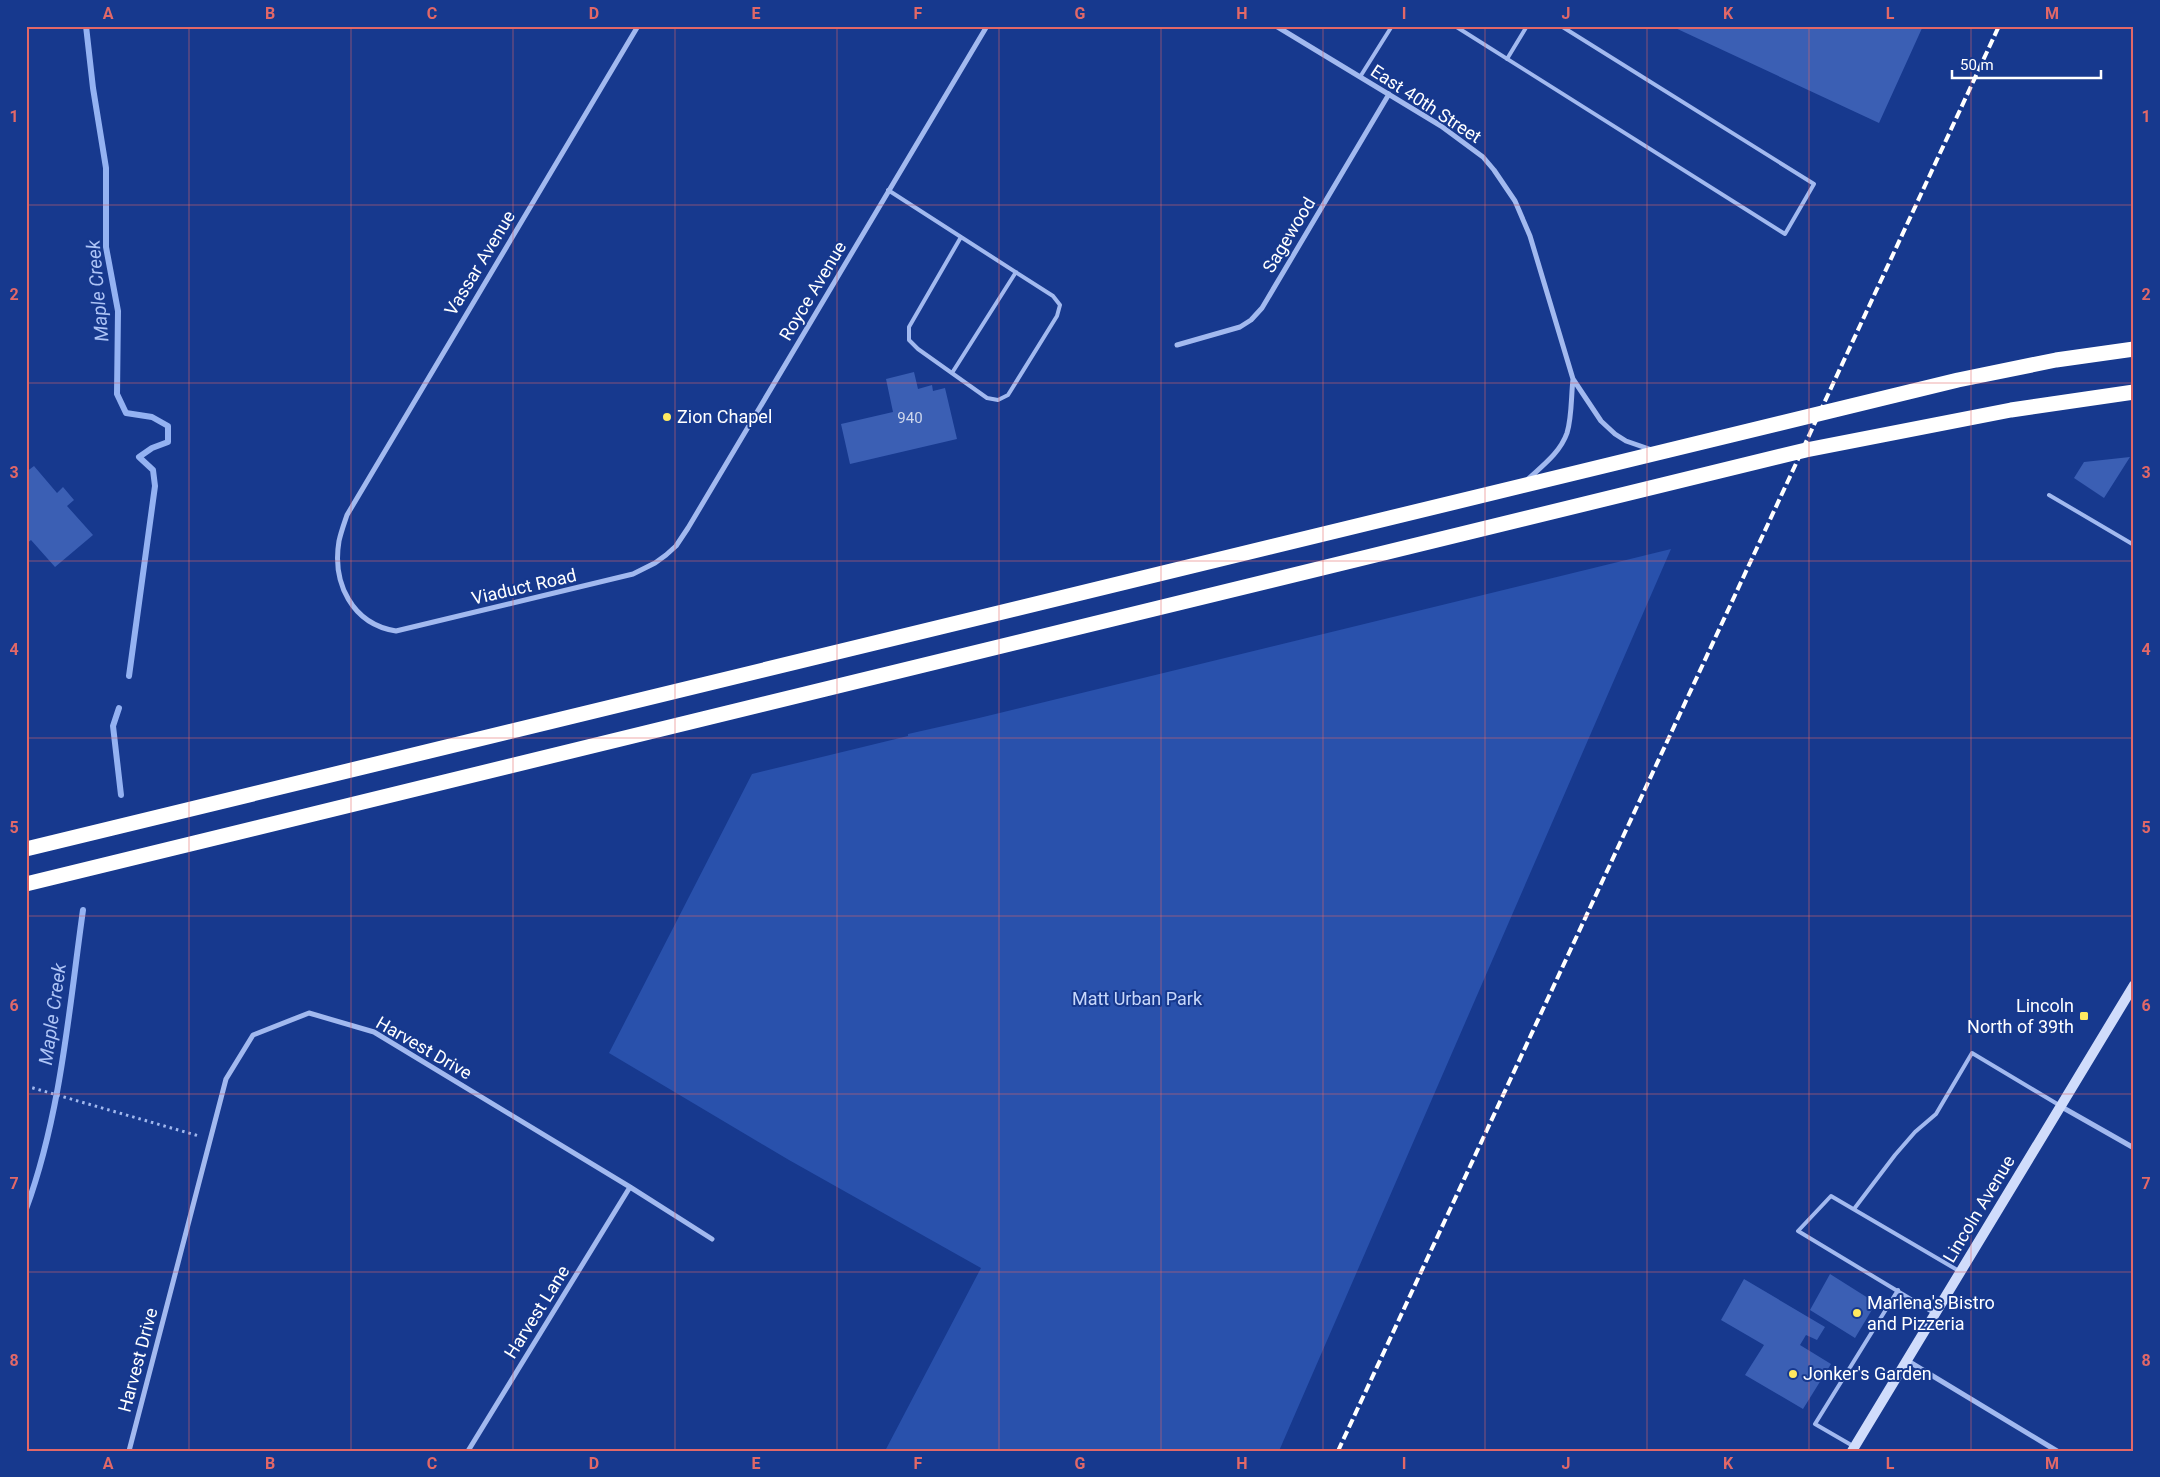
<svg xmlns="http://www.w3.org/2000/svg" width="2160" height="1477" font-family="Roboto,sans-serif">
<style>
.green{fill:#2951ac}
.lines{fill:none;stroke-linecap:round;stroke-linejoin:round}
.stream{stroke:#94b2f2;stroke-width:6}
.building{fill:#3b5fb4}
.path{stroke:#a2b9ef;stroke-width:3;stroke-dasharray:2.5 4;stroke-linecap:butt}
.lane{stroke:#a2b9ef;stroke-width:4}
.street{stroke:#a2b9ef;stroke-width:5}
.secondary{stroke:#d0dcfb;stroke-width:10}
.highway{stroke:#fff;stroke-width:15}
.rail{stroke:#fff;stroke-width:4;stroke-dasharray:9 4;stroke-linecap:butt}
.grid{fill:none;stroke:#e26868;stroke-width:1;stroke-opacity:0.55}
.poi-dot{fill:#ffe960;stroke:#17398e;stroke-width:2}
.labels{text-anchor:middle;stroke-width:4;stroke-linejoin:round;paint-order:stroke}
.number-label{font-size:15px;fill:#ced7ec}
.street-label{font-size:18px;fill:#fff;stroke:#17398e}
.poi-label{font-size:18px;fill:#fff;stroke:#17398e;text-anchor:start}
.park-label{font-size:18px;fill:#c8d8fb;stroke:#17398e}
.water-label{font-size:19px;font-style:italic;fill:#aec4f6;stroke:#17398e}
.neatline{fill:none;stroke:#e26868;stroke-width:2}
.grid-label{font-size:16px;text-anchor:middle;font-weight:bold;fill:#e26868}
</style>
<rect width="100%" height="100%" fill="#17398e"/>
<path class="green" d="M1671 549 1279 1451H885L981 1268 789 1160 609 1053 752 774 908 736V734L979 718Z"/>
<g class="lines">
<path class="stream" d="M86 26 93 88 106 168V247L118 311 117 394 126 413 152 417 168 426V442L152 448 139 457 153 470 155 486 129 676
M119 708 113 726 121 795
M26 1209C61 1114 69 1009 83 910"/>
</g>
<path class="building" d="M1671 26H1923L1879 123Z
M914 372 918 389 932 385 933 391 945 388 957 439 850 464 841 424 893 412 886 379Z
M2130 457 2104 498 2074 478 2084 462Z
M34 466 57 493 63 487 74 500 67 506 93 535 55 567 31 540 26 544V472Z
M1830 1274 1876 1303 1855 1338 1810 1310Z
M1744 1279 1825 1327 1817 1340 1806 1335 1800 1345 1831 1364 1803 1409 1745 1375 1764 1345 1721 1320Z"/>
<g class="lines">
<path class="path" d="M26 1086 199 1136"/>
<path class="lane" d="M1455 26 1785 234 1814 184 1561 26
M1507 59 1527 26
M1360 77 1392 26
M888 190 961 237
M961 237 1053 296 1060 305 1057 316 1008 395 998 400 987 398 918 349 909 340V327Z
M952 373 1016 272
M2049 495 2134 545
M1854 1209 1895 1155 1915 1132 1936 1114 1972 1053 2059 1105
M1934 1313 1798 1231 1831 1196 1959 1271
M1853 1446 1815 1424 1898 1290"/>
<path class="street" d="M638 26 347 515C344 524 341 532 339 541 332 583 352 624 396 631L633 574 655 563 666 555 676 546 688 528 987 26
M1276 26 1441 126 1483 157 1494 170 1515 201 1530 236 1573 379 1601 421 1615 434 1626 441 1652 450
M1177 345 1240 327 1251 320 1262 308 1389 94
M1527 480C1542 466 1560 453 1567 433 1572 417 1571 396 1573 379
M2060 1106 2134 1148
M1908 1361 2057 1451
M129 1451 226 1079 253 1035 309 1013 374 1032 630 1187 712 1239
M468 1451 630 1187"/>
<path class="secondary" d="M1852 1451 2134 985"/>
<path class="highway" d="M26 849 1958 380 2056 360 2134 349
M26 884 1806 450 2011 410 2134 392"/>
<path class="rail" d="M1338 1451 1999 26"/>
</g>
<path class="grid" d="M189 26V1451M351 26V1451M513 26V1451M675 26V1451M837 26V1451M999 26V1451M1161 26V1451M1323 26V1451M1485 26V1451M1647 26V1451M1809 26V1451M1971 26V1451M26 205H2134M26 383H2134M26 561H2134M26 738H2134M26 916H2134M26 1094H2134M26 1272H2134"/>
<g class="poi-dot">
<circle cx="667" cy="417" r="5"/>
<rect x="2079" y="1011" width="10" height="10" rx="2.5"/>
<circle cx="1857" cy="1313" r="5"/>
<circle cx="1793" cy="1374" r="5"/>
</g>
<g class="labels">
<g class="number-label">
<text x="910" y="423">940</text>
</g>
<g class="street-label">
<text transform="translate(1426 104) rotate(33)" y="6">East 40th Street</text>
<text transform="translate(1289 235) rotate(-59)" y="6">Sagewood</text>
<text transform="translate(480 263) rotate(-59)" y="6">Vassar Avenue</text>
<text transform="translate(813 291) rotate(-59)" y="6">Royce Avenue</text>
<text transform="translate(524 587) rotate(-13)" y="6">Viaduct Road</text>
<text transform="translate(424 1048) rotate(30)" y="6">Harvest Drive</text>
<text transform="translate(1979 1209) rotate(-59)" y="6">Lincoln Avenue</text>
<text transform="translate(537 1312) rotate(-58)" y="6">Harvest Lane</text>
<text transform="translate(138 1360) rotate(-75)" y="6">Harvest Drive</text>
</g>
<g class="poi-label">
<text x="677" y="423">Zion Chapel</text>
<text x="2074" y="1012" text-anchor="end">Lincoln<tspan x="2074" dy="21">North of 39th</tspan></text>
<text x="1867" y="1309">Marlena's Bistro<tspan x="1867" dy="21">and Pizzeria</tspan></text>
<text x="1803" y="1380">Jonker's Garden</text>
</g>
<g class="park-label">
<text x="1137" y="1005">Matt Urban Park</text>
</g>
<g class="water-label">
<text transform="translate(97 291) rotate(-95)" y="7">Maple Creek</text>
<text transform="translate(52 1014) rotate(-82)" y="7">Maple Creek</text>
</g>
</g>
<rect width="2160" height="1477" fill="none" stroke="#17398e" stroke-width="55"/>
<path d="M1952 70v8h149v-8" fill="none" stroke="#ffffff" stroke-width="2.5"/>
<text x="1960" y="70" font-size="15" fill="#ffffff" stroke="#17398e" stroke-width="4" paint-order="stroke">50 m</text>
<rect x="28" y="28" width="2104" height="1422" class="neatline"/>
<g class="grid-label">
<text x="108" y="19">A</text>
<text x="270" y="19">B</text>
<text x="432" y="19">C</text>
<text x="594" y="19">D</text>
<text x="756" y="19">E</text>
<text x="918" y="19">F</text>
<text x="1080" y="19">G</text>
<text x="1242" y="19">H</text>
<text x="1404" y="19">I</text>
<text x="1566" y="19">J</text>
<text x="1728" y="19">K</text>
<text x="1890" y="19">L</text>
<text x="2052" y="19">M</text>
<text x="14" y="122">1</text>
<text x="2146" y="122">1</text>
<text x="14" y="300">2</text>
<text x="2146" y="300">2</text>
<text x="14" y="478">3</text>
<text x="2146" y="478">3</text>
<text x="14" y="655">4</text>
<text x="2146" y="655">4</text>
<text x="14" y="833">5</text>
<text x="2146" y="833">5</text>
<text x="14" y="1011">6</text>
<text x="2146" y="1011">6</text>
<text x="14" y="1189">7</text>
<text x="2146" y="1189">7</text>
<text x="14" y="1366">8</text>
<text x="2146" y="1366">8</text>
<text x="108" y="1469">A</text>
<text x="270" y="1469">B</text>
<text x="432" y="1469">C</text>
<text x="594" y="1469">D</text>
<text x="756" y="1469">E</text>
<text x="918" y="1469">F</text>
<text x="1080" y="1469">G</text>
<text x="1242" y="1469">H</text>
<text x="1404" y="1469">I</text>
<text x="1566" y="1469">J</text>
<text x="1728" y="1469">K</text>
<text x="1890" y="1469">L</text>
<text x="2052" y="1469">M</text>
</g>
</svg>
